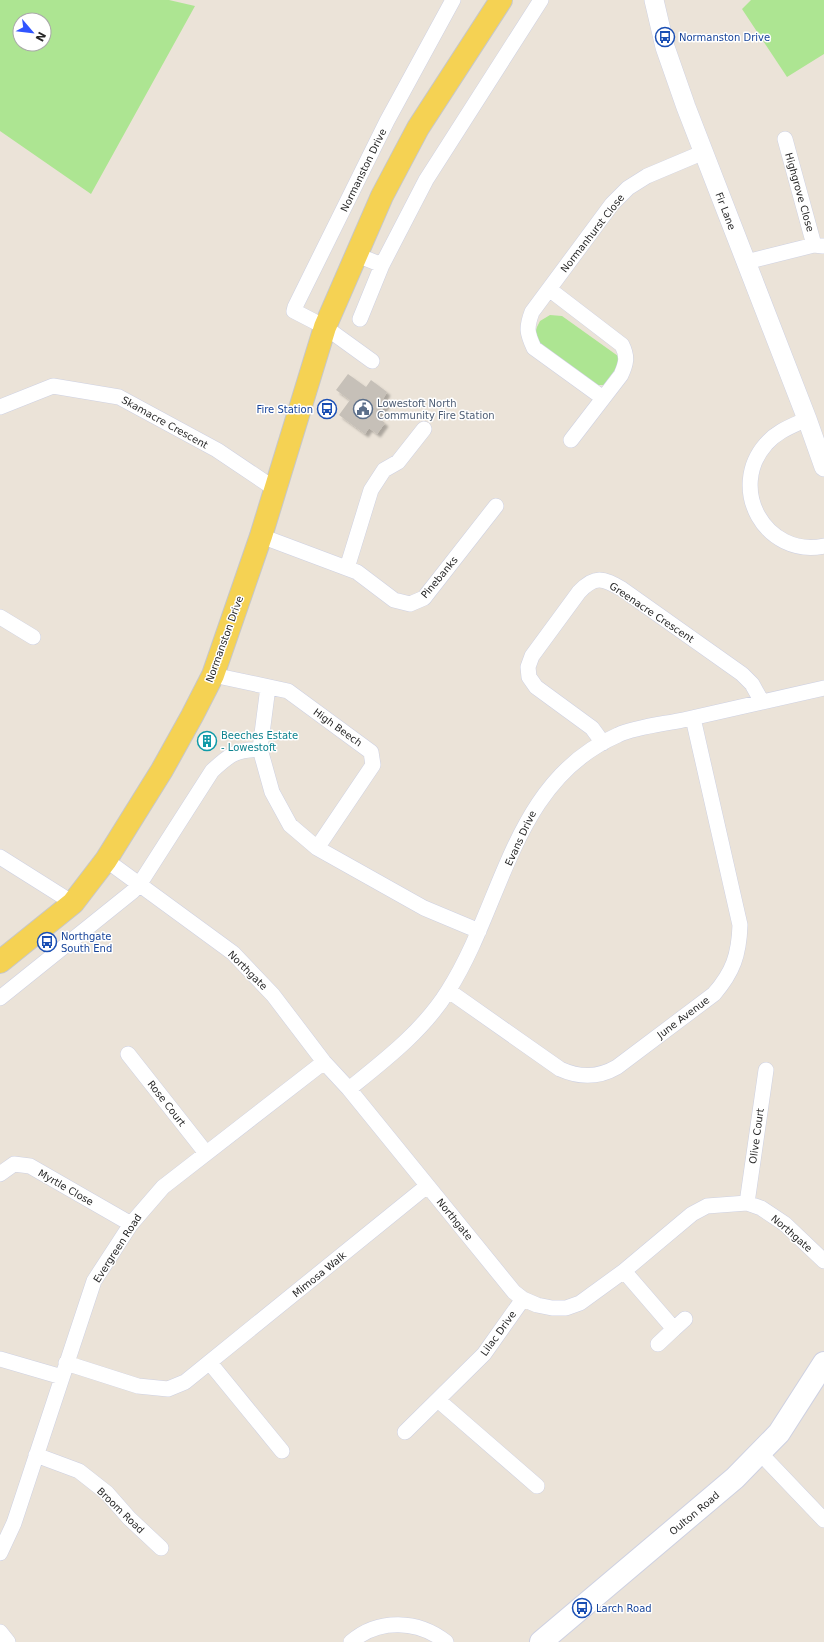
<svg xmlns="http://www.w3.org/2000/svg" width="824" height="1642" font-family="'DejaVu Sans',sans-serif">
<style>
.green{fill:#ade592;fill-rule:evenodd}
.building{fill:#c6c0b8;filter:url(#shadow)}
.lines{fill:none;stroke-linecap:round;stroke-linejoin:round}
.minor-casing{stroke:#ced1e2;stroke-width:16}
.tertiary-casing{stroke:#ced1e2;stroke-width:20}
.secondary-casing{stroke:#ced1e2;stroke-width:24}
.primary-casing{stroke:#c7c7c7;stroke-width:24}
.minor{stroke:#fff;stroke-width:15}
.tertiary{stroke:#fff;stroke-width:19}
.secondary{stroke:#fff;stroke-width:22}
.primary{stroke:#f5d253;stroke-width:22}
.labels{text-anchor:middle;stroke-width:3;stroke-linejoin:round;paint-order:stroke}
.transit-label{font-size:10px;fill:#164399;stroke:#fff;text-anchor:start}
.street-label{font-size:10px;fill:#282828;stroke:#fff}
.service-label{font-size:10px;fill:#4e5e75;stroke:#fff;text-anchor:start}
.culture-label{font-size:10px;fill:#0d838f;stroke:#fff;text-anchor:start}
</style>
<defs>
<filter id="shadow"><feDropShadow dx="3.5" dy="3.5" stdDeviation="1" flood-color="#0004"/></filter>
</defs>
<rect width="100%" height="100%" fill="#ebe3d8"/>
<path class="green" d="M0 0H169L195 6 91 194 0 131ZM20 20H44V44H20Z
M751 0H824V54L787 77 742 9Z
M550 315 562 316 618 356 619 367 607 385H595L540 345 535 334 537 327 540 321Z"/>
<path class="building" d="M348 374 366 387 371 380 387 392 383 399 388 402 377 417 385 423 377 434 369 428 365 434 339 415 350 400 336 390Z"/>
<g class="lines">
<g class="minor-casing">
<path id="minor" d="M785 139 814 245
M357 255 382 265
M746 262 814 245 823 246
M549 289 622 345C628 357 626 364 621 375L571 440
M360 319 382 265 426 180 541 0
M372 361 325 327 294 311 295 307 387 121 453 0
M603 398 534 348C527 333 526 328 532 312L612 204 628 188 647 176 704 152
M0 407 53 386 119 397 217 450 275 489
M807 419C792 426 777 431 766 444 727 488 765 558 824 546
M261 536 357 572 394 600 410 604 424 598 496 506
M347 568 371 490 384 470 398 462 424 429
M0 617 33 637
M213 675 288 691 371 752 373 765 317 848
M268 687 260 749 272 792 290 825 317 848 424 908 479 931
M603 743 592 728 536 687 529 677 528 667 532 656 579 592C595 575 603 578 622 589L742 674 752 684 762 702
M0 857 73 903
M106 860 233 953 273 995 324 1062 349 1089 514 1292 523 1299 537 1305 552 1308H566L580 1303 624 1271 692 1214 707 1206 747 1203 761 1208 785 1224 824 1261
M449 991 560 1069C580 1078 598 1078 617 1067L714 994C733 972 739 955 740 925L693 718
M0 998 132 892 139 885 212 771C229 755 235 750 260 749
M128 1054 206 1153
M349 1089C385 1060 423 1031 448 991 504 903 512 781 618 735 635 727 664 724 683 720 730 709 777 699 824 688
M0 1174 14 1164 30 1166 131 1224
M747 1203 766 1070
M624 1271 674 1329 658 1344
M674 1329 685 1319
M0 1359 62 1377
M66 1363 138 1386 168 1389 185 1382 427 1186
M210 1363 282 1451
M438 1400 537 1486
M405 1432 484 1354 523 1299
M760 1453 824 1520
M36 1455 79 1471 107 1493 129 1518 161 1548
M0 1553 14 1523 94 1281 131 1224 163 1187 324 1062
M0 1632 8 1642
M351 1642C379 1618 418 1620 446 1642"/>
</g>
<g class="tertiary-casing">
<path id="tertiary" d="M654 0 665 47 686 107 807 419 824 467"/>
</g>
<g class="secondary-casing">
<path id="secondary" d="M541 1642 735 1478 779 1433 824 1363"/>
</g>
<g class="primary-casing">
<path id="primary" d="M0 962 73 903 106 860 162 770 192 716 213 675 261 536 325 327 382 196 418 128 501 0"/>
</g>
<use href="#minor" class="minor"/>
<use href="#tertiary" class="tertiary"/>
<use href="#secondary" class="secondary"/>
<use href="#primary" class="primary"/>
</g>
<defs>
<g id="bus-ring" transform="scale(1)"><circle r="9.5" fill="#fff" stroke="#1a4fb4" stroke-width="1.5"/><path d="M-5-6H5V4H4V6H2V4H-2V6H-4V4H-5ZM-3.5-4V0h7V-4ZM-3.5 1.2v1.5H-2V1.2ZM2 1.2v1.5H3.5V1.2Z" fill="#1a4fb4"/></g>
<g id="civic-ring" transform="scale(1)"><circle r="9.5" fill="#fff" stroke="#5c6f8a" stroke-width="1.5"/><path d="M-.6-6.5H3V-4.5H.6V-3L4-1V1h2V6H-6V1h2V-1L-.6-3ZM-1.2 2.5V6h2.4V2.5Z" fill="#5c6f8a"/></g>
<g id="building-ring" transform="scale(1)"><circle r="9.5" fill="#fff" stroke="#0f9aa8" stroke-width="1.5"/><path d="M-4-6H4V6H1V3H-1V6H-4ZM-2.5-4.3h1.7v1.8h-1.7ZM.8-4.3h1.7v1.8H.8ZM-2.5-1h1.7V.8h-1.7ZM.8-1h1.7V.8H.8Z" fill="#0f9aa8"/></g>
</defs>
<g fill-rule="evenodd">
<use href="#bus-ring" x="665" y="37"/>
<use href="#bus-ring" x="327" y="409"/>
<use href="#civic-ring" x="363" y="409"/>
<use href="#building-ring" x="207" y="741"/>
<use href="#bus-ring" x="47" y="942"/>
<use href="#bus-ring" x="582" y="1608"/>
</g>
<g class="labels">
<g class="transit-label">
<text x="679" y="41">Normanston Drive</text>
<text x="313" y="413" text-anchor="end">Fire Station</text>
<text x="61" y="940">Northgate<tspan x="61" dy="12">South End</tspan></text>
<text x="596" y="1612">Larch Road</text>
</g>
<g class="street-label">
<text transform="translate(363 170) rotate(-64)" y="4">Normanston Drive</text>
<text transform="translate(800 192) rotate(74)" y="4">Highgrove Close</text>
<text transform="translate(726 211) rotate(69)" y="4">Fir Lane</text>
<text transform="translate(592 233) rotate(-52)" y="4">Normanhurst Close</text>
<text transform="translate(165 422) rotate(29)" y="4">Skamacre Crescent</text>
<text transform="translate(439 577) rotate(-50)" y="4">Pinebanks</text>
<text transform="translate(652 612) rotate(34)" y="4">Greenacre Crescent</text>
<text transform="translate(224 639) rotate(-70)" y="4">Normanston Drive</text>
<text transform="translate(338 727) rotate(36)" y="4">High Beech</text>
<text transform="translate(520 838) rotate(-65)" y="4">Evans Drive</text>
<text transform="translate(248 970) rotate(45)" y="4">Northgate</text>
<text transform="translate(683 1017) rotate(-37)" y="4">June Avenue</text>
<text transform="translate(167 1103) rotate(52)" y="4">Rose Court</text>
<text transform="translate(756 1136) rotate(-82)" y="4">Olive Court</text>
<text transform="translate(66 1187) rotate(30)" y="4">Myrtle Close</text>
<text transform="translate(455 1219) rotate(51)" y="4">Northgate</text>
<text transform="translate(792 1233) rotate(41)" y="4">Northgate</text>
<text transform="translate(117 1248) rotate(-57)" y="4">Evergreen Road</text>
<text transform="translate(319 1274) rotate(-39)" y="4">Mimosa Walk</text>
<text transform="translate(498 1333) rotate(-54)" y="4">Lilac Drive</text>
<text transform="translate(121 1510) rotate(44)" y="4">Broom Road</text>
<text transform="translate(694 1513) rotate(-40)" y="4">Oulton Road</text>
</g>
<g class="service-label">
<text x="377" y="407">Lowestoft North<tspan x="377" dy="12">Community Fire Station</tspan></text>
</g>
<g class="culture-label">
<text x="221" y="739">Beeches Estate<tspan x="221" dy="12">- Lowestoft</tspan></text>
</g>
</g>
<g transform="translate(32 32) rotate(118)"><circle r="19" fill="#ffffff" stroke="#a9a9a9"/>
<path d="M0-3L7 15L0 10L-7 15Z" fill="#3155ff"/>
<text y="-6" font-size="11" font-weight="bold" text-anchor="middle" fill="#282828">N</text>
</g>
</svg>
